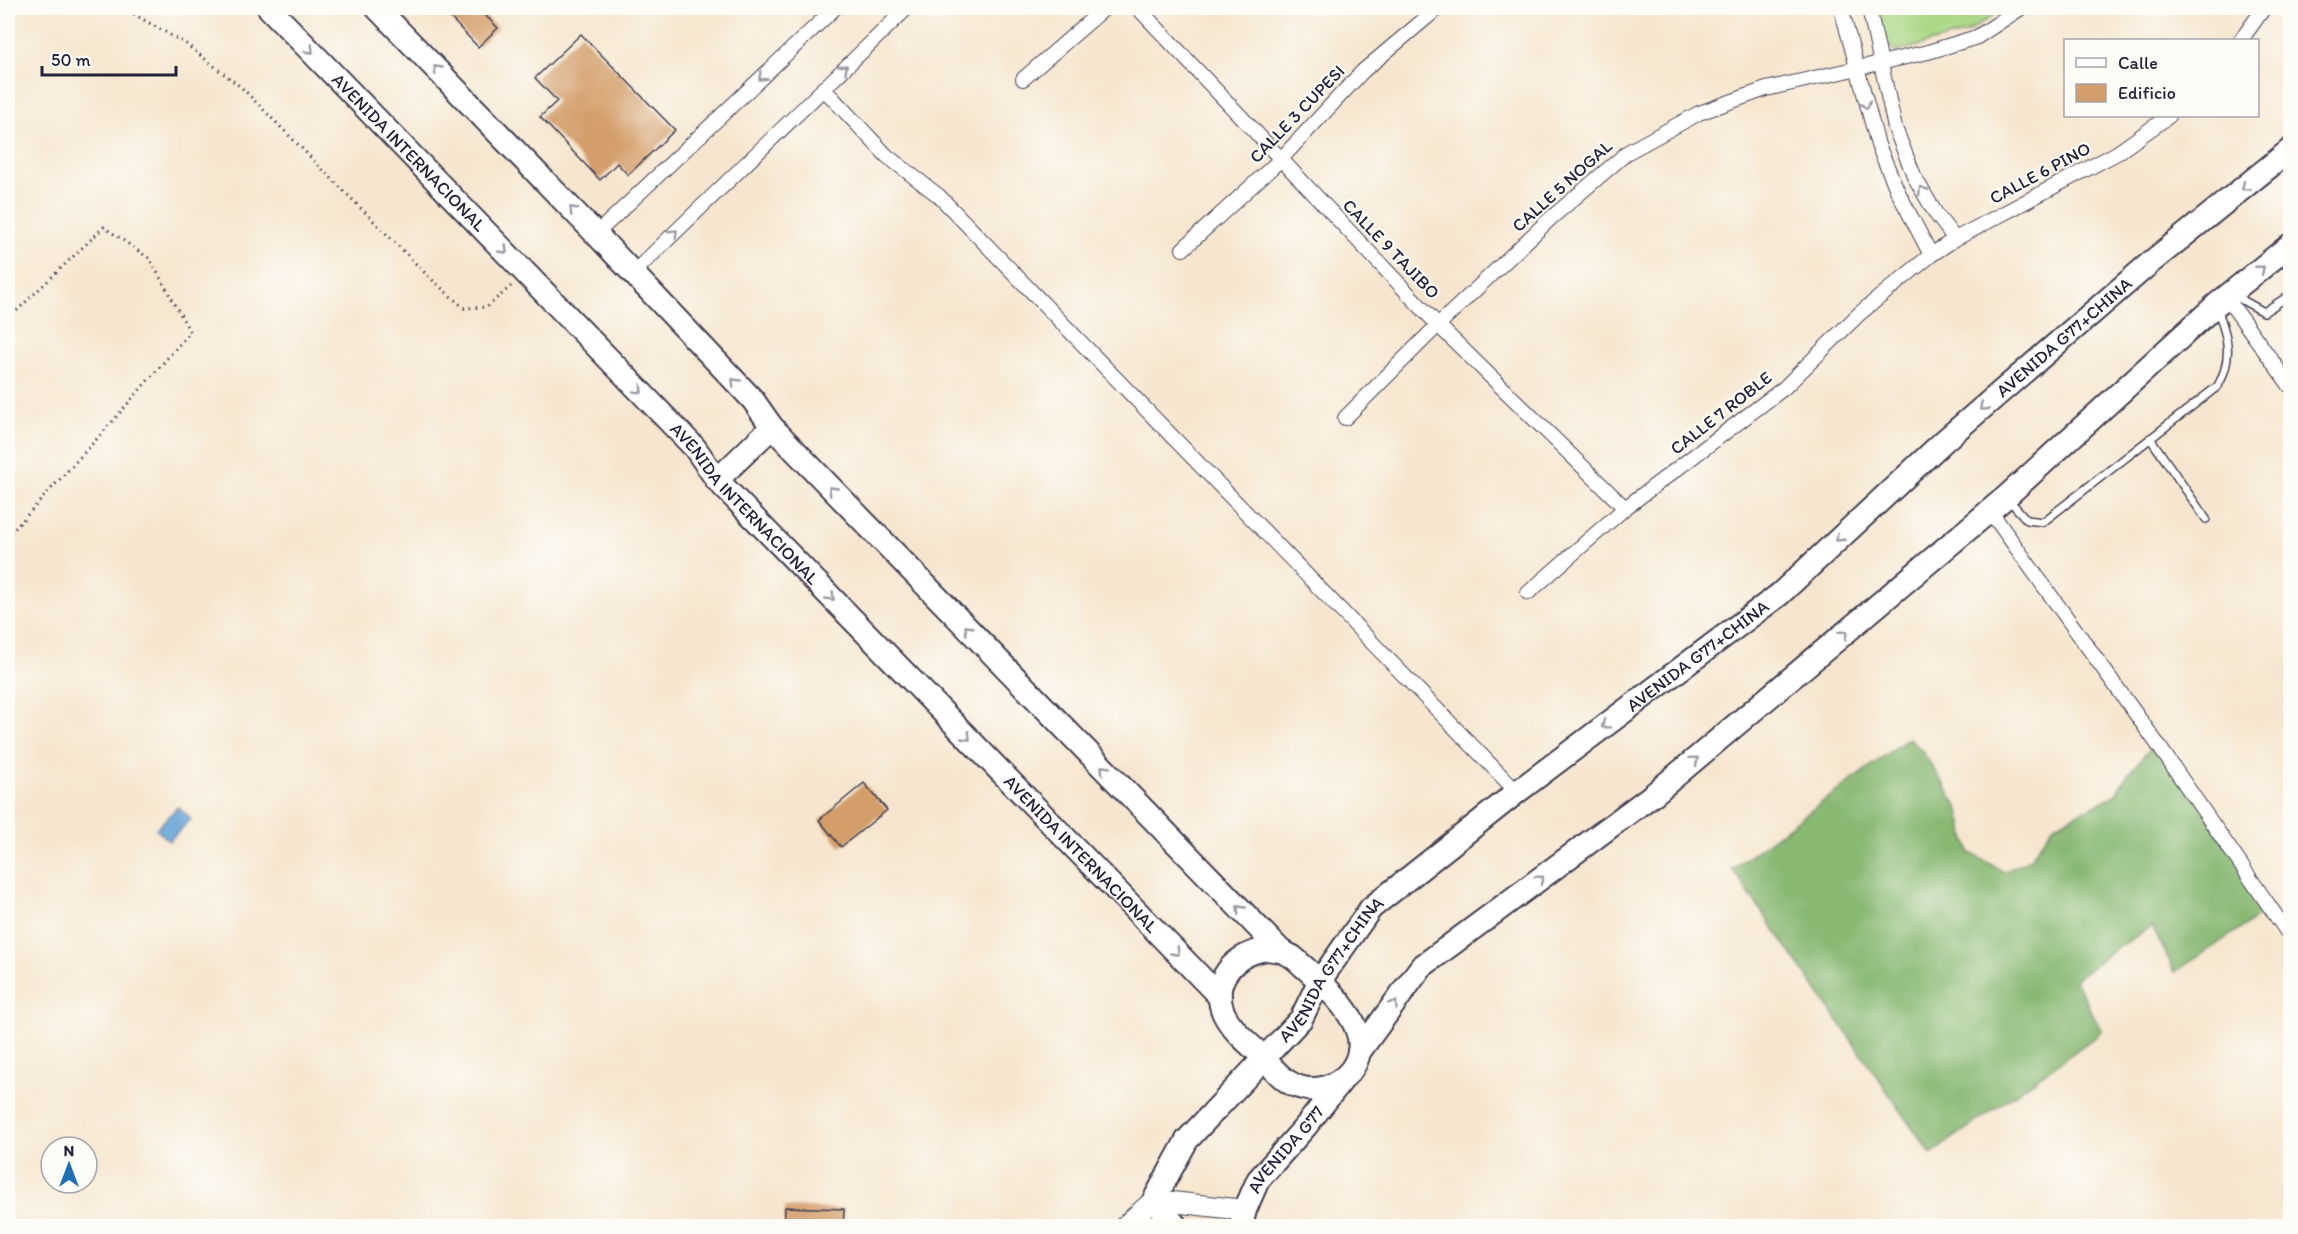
<svg xmlns="http://www.w3.org/2000/svg" width="2298" height="1234" font-family="Itim,sans-serif">
<style>
.green{fill:#abd885;stroke:#667d60;stroke-width:1.5}
.forest{fill:#88b872;stroke:#556d56;stroke-width:1.5}
.water{fill:#63a2d6;stroke:#426288;stroke-width:1.5}
.building{fill:#d39e6b}
.lines{fill:none;stroke-linecap:round;stroke-linejoin:round}
.lane-casing{stroke:#423f51;stroke-width:10}
.street-casing{stroke:#423f51;stroke-width:16}
.secondary-casing{stroke:#423f51;stroke-width:22}
.primary-casing{stroke:#423f51;stroke-width:26}
.path{stroke:#423f51;stroke-width:3;stroke-dasharray:1.5 4.5;stroke-linecap:butt}
.lane{stroke:#fff;stroke-width:7}
.street{stroke:#fff;stroke-width:14}
.secondary{stroke:#fff;stroke-width:20}
.primary{stroke:#fff;stroke-width:22}
.oneway{stroke:#9c9ca7}
.labels{text-anchor:middle;stroke-width:4.5;stroke-linejoin:round;paint-order:stroke}
.street-label{font-size:18px;fill:#22223b;stroke:#fdfcf7}
</style>
<rect width="100%" height="100%" fill="#fdfcf7"/>
<filter id="ink" filterUnits="userSpaceOnUse"><feTurbulence type="fractalNoise" baseFrequency=".0167" numOctaves="2"/><feDisplacementMap in="SourceGraphic" scale="12" xChannelSelector="R" yChannelSelector="G"/><feConvolveMatrix kernelMatrix="1 2 1 2 8 2 1 2 1" color-interpolation-filters="sRGB"/></filter>
<filter id="wash" filterUnits="userSpaceOnUse"><feTurbulence type="fractalNoise" baseFrequency=".008" numOctaves="4" result="noise"/><feDisplacementMap in="SourceGraphic" scale="24" xChannelSelector="R" yChannelSelector="G"/><feGaussianBlur stdDeviation="1.35" result="paint"/><feColorMatrix in="noise" values="0 0 0 0 0 0 0 0 0 0 0 0 0 0 0 0 0 1.4 0 .05"/><feComposite in="paint" operator="in"/></filter>
<g filter="url(#wash)">
<rect width="100%" height="100%" fill="#f6e6cf"/>
<path class="green" d="M1877 8H2005L1966 33 1895 52 1886 42Z"/>
<path class="forest" d="M1909 738 1922 751 1958 807 1969 852 2004 872 2030 859 2053 826 2115 795 2129 773 2156 742 2271 908 2175 972 2152 926 2114 950 2075 980 2102 1032 1931 1154 1732 869Z"/>
<path class="water" d="M178 807 191 819 169 841 156 829Z"/>
<g id="blocks">
<path class="building" d="M441 8H478L498 28 478 47Z
M581 34 675 130 628 175 617 163 600 180 540 117 557 101 535 78Z
M864 783 887 810 841 847 819 820Z
M785 1207 844 1209 843 1227H784Z"/>
</g>
</g>
<g filter="url(#ink)">
<use href="#blocks" fill-opacity="0" stroke="#423f51" stroke-width="1.5"/>
<g class="lines">
<g class="lane-casing">
<path id="lane" d="M2233 295 2264 312 2290 295
M2150 438 2206 519
M2008 499 2027 520 2043 522 2218 386C2233 358 2228 338 2218 311"/>
</g>
<g class="street-casing">
<path id="street" d="M1138 8 1438 325 1625 508
M1841 8 1878 145 1898 192 1931 255
M1869 8 1895 128 1915 178 1936 214 1955 239
M2241 40 2264 8
M1023 79 1105 8
M823 88 887 156 939 196 1517 792
M596 234 835 8
M1183 249 1280 160 1363 71 1438 8
M632 274 907 8
M2226 297 2290 386
M1345 418 1438 325 1551 218 1628 152 1699 113 1766 89 1928 52 1977 37 2021 8
M1990 511 2156 742 2290 936
M1528 593 1625 508 1784 388 1859 314 1931 255 1955 239 2117 153 2169 116"/>
</g>
<g class="secondary-casing">
<path id="secondary" d="M1125 1226 1154 1200 1245 1210"/>
</g>
<g class="primary-casing">
<g id="primary">
<path id="s1" d="M269 8 695 448 717 480 1220 997"/>
<path d="M377 8 596 234 753 400 772 427 1281 951"/>
<path d="M717 480 772 427"/>
<path d="M1267 949 1281 951 1293 957C1316 978 1366 1017 1359 1052 1354 1078 1325 1095 1299 1087 1283 1082 1272 1067 1261 1055 1248 1043 1232 1030 1224 1014 1209 980 1235 954 1267 949Z"/>
<path d="M1359 1052 1421 967 1654 794 2006 497 2216 305 2290 245"/>
<path id="s2" d="M1176 1226 1154 1200 1187 1140 1301 1019 1319 982 1371 908 1517 792 1780 594 1944 441 2150 263 2290 150"/>
<path id="s3" d="M1241 1226 1245 1210 1258 1180 1306 1126 1343 1079"/>
</g>
</g>
<path class="path" d="M123 8 186 44 242 88 428 276 464 308 487 307 511 286
M8 319 104 227 150 259 190 332 104 431 8 536"/>
<use href="#lane" class="lane"/>
<use href="#street" class="street"/>
<use href="#secondary" class="secondary"/>
<use href="#primary" class="primary"/>
</g>
<defs><path id="oneway-chevron" d="M-2-3.5L2.5 0L-2 3.5" fill="none" stroke-width="1.6" stroke-linecap="round" stroke-linejoin="round" transform="scale(1.5)"/></defs>
<g class="oneway">
<use href="#oneway-chevron" transform="translate(310 50) rotate(46)"/>
<use href="#oneway-chevron" transform="translate(844 68) rotate(-44)"/>
<use href="#oneway-chevron" transform="translate(437 69) rotate(-134)"/>
<use href="#oneway-chevron" transform="translate(762 77) rotate(136)"/>
<use href="#oneway-chevron" transform="translate(1866 105) rotate(74)"/>
<use href="#oneway-chevron" transform="translate(2245 187) rotate(141)"/>
<use href="#oneway-chevron" transform="translate(1922 190) rotate(-120)"/>
<use href="#oneway-chevron" transform="translate(573 210) rotate(-134)"/>
<use href="#oneway-chevron" transform="translate(674 233) rotate(-44)"/>
<use href="#oneway-chevron" transform="translate(504 250) rotate(46)"/>
<use href="#oneway-chevron" transform="translate(2261 269) rotate(-39)"/>
<use href="#oneway-chevron" transform="translate(735 382) rotate(-134)"/>
<use href="#oneway-chevron" transform="translate(639 390) rotate(46)"/>
<use href="#oneway-chevron" transform="translate(1983 407) rotate(139)"/>
<use href="#oneway-chevron" transform="translate(832 490) rotate(-134)"/>
<use href="#oneway-chevron" transform="translate(1839 538) rotate(137)"/>
<use href="#oneway-chevron" transform="translate(831 597) rotate(46)"/>
<use href="#oneway-chevron" transform="translate(968 629) rotate(-134)"/>
<use href="#oneway-chevron" transform="translate(1844 634) rotate(-40)"/>
<use href="#oneway-chevron" transform="translate(1605 725) rotate(143)"/>
<use href="#oneway-chevron" transform="translate(967 737) rotate(46)"/>
<use href="#oneway-chevron" transform="translate(1695 760) rotate(-40)"/>
<use href="#oneway-chevron" transform="translate(1104 769) rotate(-134)"/>
<use href="#oneway-chevron" transform="translate(1540 879) rotate(-37)"/>
<use href="#oneway-chevron" transform="translate(1240 909) rotate(-134)"/>
<use href="#oneway-chevron" transform="translate(1176 952) rotate(46)"/>
<use href="#oneway-chevron" transform="translate(1394 1004) rotate(-54)"/>
</g>
</g>
<g class="labels">
<g class="street-label">
<text transform="translate(1297 114) rotate(-46)" y="6">CALLE 3 CUPESI</text>
<text dy="6" stroke="none"><textPath href="#s1" startOffset="201">AVENIDA INTERNACIONAL</textPath></text>
<text transform="translate(2040 173) rotate(-28)" y="6">CALLE 6 PINO</text>
<text transform="translate(1562 186) rotate(-42)" y="6">CALLE 5 NOGAL</text>
<text transform="translate(1391 249) rotate(46)" y="6">CALLE 9 TAJIBO</text>
<text dy="6" stroke="none"><textPath href="#s2" startOffset="1299">AVENIDA G77+CHINA</textPath></text>
<text transform="translate(1721 413) rotate(-38)" y="6">CALLE 7 ROBLE</text>
<text dy="6" stroke="none"><textPath href="#s1" startOffset="687">AVENIDA INTERNACIONAL</textPath></text>
<text dy="6" stroke="none"><textPath href="#s2" startOffset="813">AVENIDA G77+CHINA</textPath></text>
<text dy="6" stroke="none"><textPath href="#s1" startOffset="1173">AVENIDA INTERNACIONAL</textPath></text>
<text dy="6" stroke="none"><textPath href="#s2" startOffset="327">AVENIDA G77+CHINA</textPath></text>
<text dy="6" stroke="none"><textPath href="#s3" startOffset="90">AVENIDA G77</textPath></text>
</g>
</g>
<rect width="2298" height="1234" fill="none" stroke="#fdfcf7" stroke-width="30"/>
<rect x="2064" y="39" width="195" height="78" fill="#fdfcf7" stroke="#a5a5ac" stroke-width="1.5"/>
<rect x="2076" y="58" width="30" height="9" fill="#ffffff" stroke="#a5a5ac" stroke-width="1.5"/>
<text x="2118" y="69" font-size="18" fill="#22223b">Calle</text>
<rect x="2076" y="84" width="30" height="18" fill="#d39e6b" stroke="#a5a5ac" stroke-width="1.5"/>
<text x="2118" y="99" font-size="18" fill="#22223b">Edificio</text>
<g transform="translate(69 1165)"><circle r="28" fill="#fdfcf7" stroke="#a5a5ac" stroke-width="1.5"/>
<path d="M0-4.5L10 22L0 15L-10 22Z" fill="#1f6fb2"/>
<text y="-9" font-size="16" font-weight="bold" text-anchor="middle" fill="#22223b">N</text>
</g>
<path d="M42 66v9h134v-9" fill="none" stroke="#22223b" stroke-width="3"/>
<text x="51" y="66" font-size="18" fill="#22223b" stroke="#fdfcf7" stroke-width="4.5" paint-order="stroke">50 m</text>
</svg>
